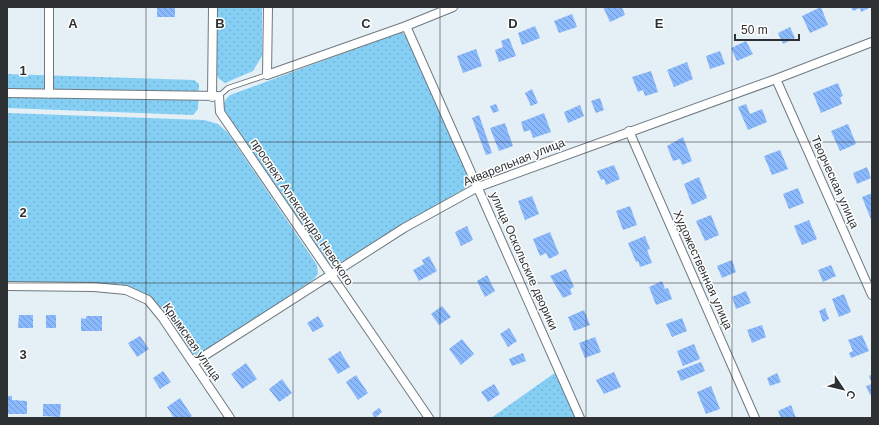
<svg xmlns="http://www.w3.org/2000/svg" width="879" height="425" font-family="Helvetica,sans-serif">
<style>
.grass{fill:url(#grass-dots)}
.building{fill:url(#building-back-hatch)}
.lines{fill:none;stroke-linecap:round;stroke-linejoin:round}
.lane-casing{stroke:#6f797f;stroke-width:6}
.street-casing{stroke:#6f797f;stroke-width:10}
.lane{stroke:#fff;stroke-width:4}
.street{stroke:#fff;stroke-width:8}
.grid{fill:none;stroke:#2d3133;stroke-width:1;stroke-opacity:0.55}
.labels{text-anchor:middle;stroke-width:3;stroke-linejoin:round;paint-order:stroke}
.street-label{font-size:12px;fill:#2d3133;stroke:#fff}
.grid-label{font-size:13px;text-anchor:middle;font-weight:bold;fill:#2d3133;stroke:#fff;stroke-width:3;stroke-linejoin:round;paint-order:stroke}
</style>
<defs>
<pattern id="grass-dots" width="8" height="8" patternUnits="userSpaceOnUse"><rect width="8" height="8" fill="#86cff4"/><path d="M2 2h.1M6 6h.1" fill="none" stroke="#74b2d2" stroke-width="1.8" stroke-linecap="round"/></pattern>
<pattern id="building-back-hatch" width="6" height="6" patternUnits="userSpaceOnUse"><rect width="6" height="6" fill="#8bb9fd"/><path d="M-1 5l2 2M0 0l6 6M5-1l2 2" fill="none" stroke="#7297cd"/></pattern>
</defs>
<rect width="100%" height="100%" fill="#e4eff6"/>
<path class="grass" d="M217 7H262V56L253 71 225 83 218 78 216 71Z
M401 32 406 36 469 176V183L464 189 345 260C337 264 334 265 326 261L224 112C222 104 224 101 230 95Z
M7 74 194 80 199 84 198 109 193 115 7 108Z
M7 113 204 120 218 124 228 133 317 265 318 274 314 279 202 354 194 355 187 349 154 301 139 291 120 284 7 282Z
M556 372 576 418H491Z"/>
<path class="building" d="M157 7H175V17H157Z
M603 7H622L625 15 610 22Z
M821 7 828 25 810 33 802 16Z
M851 7H869V8L861 12 860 8 853 11Z
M572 14 577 27 559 33 554 21Z
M535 26 540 38 522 45 518 33Z
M790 27 795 38 783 44 778 33Z
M509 38 516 56 499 62 495 50 503 47 501 41Z
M746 41 753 54 737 61 731 48Z
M476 49 482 66 463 73 457 56Z
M720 51 725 64 710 69 706 56Z
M687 62 693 79 674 87 667 70Z
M651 71 658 92 645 96 643 90 638 92 632 77Z
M838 83 843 96 840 97 842 104 821 113 813 93Z
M532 89 538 103 531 106 525 93Z
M600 98 604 110 596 113 591 101Z
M496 104 499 111 493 113 490 106Z
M746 104 750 114 762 109 767 122 748 130 738 107Z
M580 105 584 116 568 123 564 112Z
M544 113 551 132 533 138 530 130 524 132 521 122Z
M479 115 492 153 486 155 472 118Z
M505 123 513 146 499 151 490 128Z
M848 124 856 144 840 151 831 131Z
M683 137 692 161 682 165 680 159 673 161 667 146Z
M780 150 788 169 772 175 764 156Z
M614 165 620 179 606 185 604 179 601 180 597 171Z
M867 167 871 178 857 184 853 173Z
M699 177 707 198 692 205 684 184Z
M798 188 804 203 789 209 783 194Z
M872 193V222L862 197Z
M532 196 539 214 525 220 518 201Z
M630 206 637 225 623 230 616 211Z
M711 215 719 235 705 241 696 221Z
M809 220 817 239 802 245 794 226Z
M467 226 473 240 461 246 455 232Z
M550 232 559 254 549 259 546 253 540 256 533 239Z
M645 236 650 249 647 250 652 263 640 267 638 261 636 262 628 243Z
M429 256 437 271 419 281 413 270 424 264 422 260Z
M732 260 736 272 722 278 717 266Z
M831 265 836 276 823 282 818 270Z
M566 269 574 287 570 289 572 294 563 298 550 276Z
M487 275 495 291 485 297 477 281Z
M662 281 665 289 668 288 672 299 656 305 649 287Z
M746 291 751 303 736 309 732 297Z
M844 294 851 312 839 317 832 299Z
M442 306 451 317 439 325 431 314Z
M825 308 829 319 823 322 819 311Z
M584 310 590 325 574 331 568 317Z
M19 315H33V328H18Z
M46 315H56V328H46Z
M86 316H102V331H81V318L86 319Z
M318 316 324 326 313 332 307 323Z
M682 318 687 331 672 337 666 324Z
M762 325 766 337 752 343 747 330Z
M509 328 517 341 508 347 500 334Z
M862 335 869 351 851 358 849 353 853 351 848 340Z
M140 336 149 349 137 357 128 343Z
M595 337 601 352 585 358 579 343Z
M462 339 474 354 461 365 449 349Z
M694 344 700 359 683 366 677 351Z
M340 351 350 367 338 374 328 359Z
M523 353 526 361 512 366 509 359Z
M701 362 705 371 681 381 677 371Z
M246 363 257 379 242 389 231 374Z
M163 371 171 382 160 389 153 378Z
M614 372 621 387 604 394 596 380Z
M777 373 781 382 770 386 767 378Z
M872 374V394L870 395 866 386 872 384 869 376Z
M356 375 368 393 358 400 346 382Z
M282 379 292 393 279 402 269 389Z
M494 384 500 394 488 402 481 392Z
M711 386 720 409 706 414 697 392Z
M7 396H12V400L27 401V414H7Z
M180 398 192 416 189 418H174L167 407Z
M43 404H61L60 417 43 416Z
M791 405 796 418H781L778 411Z
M379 408 382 412 375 418 372 413Z"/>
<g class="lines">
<g class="lane-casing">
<path id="lane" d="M219 96 228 88 267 75"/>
</g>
<g class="street-casing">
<path id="street" d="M268 7 267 75 406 26 453 7
M406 26 580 418
M776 79 872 295
M7 93 219 96 220 112 429 418
M49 94V7
M212 97 213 7
M629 131 755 418
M7 286 94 287 126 290 148 300 162 317 230 418
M193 363 404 228 478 187 776 79 872 42"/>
</g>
<use href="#lane" class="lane"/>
<use href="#street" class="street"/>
</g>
<path class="grid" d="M146 7V418M293 7V418M440 7V418M586 7V418M732 7V418M7 142H872M7 283H872"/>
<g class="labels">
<g class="street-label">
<text transform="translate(514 162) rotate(-22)" y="4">Акварельная улица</text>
<text transform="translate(835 182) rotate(66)" y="4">Творческая улица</text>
<text transform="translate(302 212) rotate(56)" y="4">проспект Александра Невского</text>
<text transform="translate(524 261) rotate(66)" y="4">улица Оскольские дворики</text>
<text transform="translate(703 270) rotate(66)" y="4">Художественная улица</text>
<text transform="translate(192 342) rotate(55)" y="4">Крымская улица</text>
</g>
</g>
<g class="grid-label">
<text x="73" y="28">A</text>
<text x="220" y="28">B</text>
<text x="366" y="28">C</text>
<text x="513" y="28">D</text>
<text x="659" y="28">E</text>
<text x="23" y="75">1</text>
<text x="23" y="217">2</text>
<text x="23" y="359">3</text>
</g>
<rect width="879" height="425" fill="none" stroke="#2d3133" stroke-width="16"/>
<g transform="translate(843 389) rotate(125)" stroke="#ffffff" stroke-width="3" paint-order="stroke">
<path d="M0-3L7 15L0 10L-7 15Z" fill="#2d3133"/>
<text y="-6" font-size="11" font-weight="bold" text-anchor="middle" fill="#2d3133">С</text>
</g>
<path d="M735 34v6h64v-6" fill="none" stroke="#2d3133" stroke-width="2"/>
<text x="741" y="34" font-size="12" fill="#2d3133" stroke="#ffffff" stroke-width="3" paint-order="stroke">50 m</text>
</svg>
